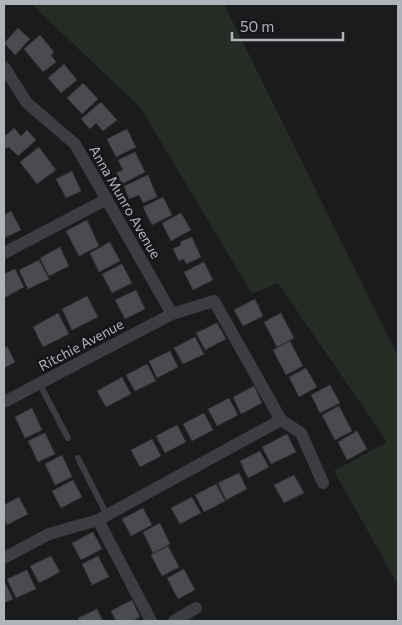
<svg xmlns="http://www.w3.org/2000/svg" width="402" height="625" font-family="Commissioner,sans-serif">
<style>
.green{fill:#252c25}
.building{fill:#4a4b4f;stroke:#353538}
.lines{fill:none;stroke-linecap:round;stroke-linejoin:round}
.lane{stroke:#3c3d41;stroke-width:6}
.street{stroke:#3c3d41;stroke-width:12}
.labels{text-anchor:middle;stroke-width:5;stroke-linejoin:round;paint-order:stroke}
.street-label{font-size:14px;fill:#afb4bb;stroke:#161618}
</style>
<rect width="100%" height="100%" fill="#1b1b1d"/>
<path class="green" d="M31 4H224L398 356V585L334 471 387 442 278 283 252 294 140 107Z"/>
<path class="building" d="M18 28 30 39 15 55 4 43Z
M40 35 54 52 51 55 56 62 43 72 24 49Z
M64 64 77 80 61 93 48 78Z
M83 83 98 99 82 114 67 98Z
M101 102 117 120 103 131 96 123 90 129 81 119Z
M14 128 21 136 27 130 36 140 18 156 9 147 6 149 4 146V137Z
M127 129 136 147 116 157 107 139Z
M39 147 56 170 37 184 20 162Z
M135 152 145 172 122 184 116 173 123 170 118 160Z
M72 171 81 191 66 198 56 179Z
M148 175 157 197 143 203 139 195 129 199 124 186Z
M163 197 172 215 152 225 143 207Z
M11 211 21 230 4 238V215Z
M181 213 191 230 171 241 162 223Z
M87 220 99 246 79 256 66 231Z
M192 237 201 257 186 264 184 259 179 261 173 249 181 245 180 242Z
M110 242 120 261 99 272 90 253Z
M60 247 69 266 49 276 40 258Z
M39 260 49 279 28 289 19 270Z
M204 262 213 280 193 290 184 272Z
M122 264 132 283 112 293 102 274Z
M15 269 24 287 4 298V274Z
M136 290 145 309 125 319 115 300Z
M87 296 98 317 72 330 62 309Z
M255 299 263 316 243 326 234 310Z
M58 313 69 334 43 347 33 327Z
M281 313 294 338 277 347 264 322Z
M217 323 226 339 205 350 196 333Z
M195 337 204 354 183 364 174 348Z
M290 341 303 366 286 375 273 350Z
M7 346 15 362 4 368V348Z
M170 351 178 367 157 378 149 361Z
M147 364 156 381 135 391 126 375Z
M306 368 317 387 299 397 289 377Z
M122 377 131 394 106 407 97 391Z
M330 385 340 403 320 413 311 395Z
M254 386 262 403 241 414 233 397Z
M229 398 238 415 217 426 208 409Z
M339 406 352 431 335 440 322 415Z
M32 408 42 430 25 438 15 417Z
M204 413 213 430 192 441 183 424Z
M177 425 186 442 165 453 156 436Z
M357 431 367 449 347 460 338 442Z
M45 433 55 454 38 462 28 441Z
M287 434 296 452 271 464 262 447Z
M152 439 161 456 140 467 131 450Z
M260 451 269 467 248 478 240 461Z
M62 455 72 477 55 485 45 464Z
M239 473 247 489 226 500 218 483Z
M294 475 304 493 284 503 274 485Z
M73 480 82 497 61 508 52 491Z
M216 484 225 501 204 512 195 495Z
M19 497 28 514 7 525 4 518V505Z
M192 497 201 513 180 524 171 508Z
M143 508 152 525 131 536 122 519Z
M160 523 170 544 153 553 143 532Z
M93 532 102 549 81 560 72 543Z
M168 546 179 567 162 576 151 555Z
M51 556 60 572 39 583 30 566Z
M98 556 109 577 92 585 82 564Z
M184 569 195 590 178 599 167 578Z
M27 570 36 589 16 598 7 579Z
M4 581 13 599 4 603Z
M132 600 140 617 132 621H116L111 611Z
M97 609 103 621H79L78 618Z"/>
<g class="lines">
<path class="lane" d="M39 383 68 438
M78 458 107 515"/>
<path class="street" d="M4 67 27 103 75 144 172 314
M4 253 107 199
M4 402 172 314 214 301 281 420 301 433 323 483
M98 520 151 621
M4 558 49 534 98 520 281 420
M174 621 196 608"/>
</g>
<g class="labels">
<g class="street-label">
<text transform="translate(125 202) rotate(60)" y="5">Anna Munro Avenue</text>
<text transform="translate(81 345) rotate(-28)" y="5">Ritchie Avenue</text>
</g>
</g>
<rect width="402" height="625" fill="none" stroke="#afb4bb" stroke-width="10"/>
<path d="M232 32v8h111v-8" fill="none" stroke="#afb4bb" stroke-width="2.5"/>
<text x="240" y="32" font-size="15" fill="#afb4bb" stroke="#161618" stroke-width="4" paint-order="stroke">50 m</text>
</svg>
